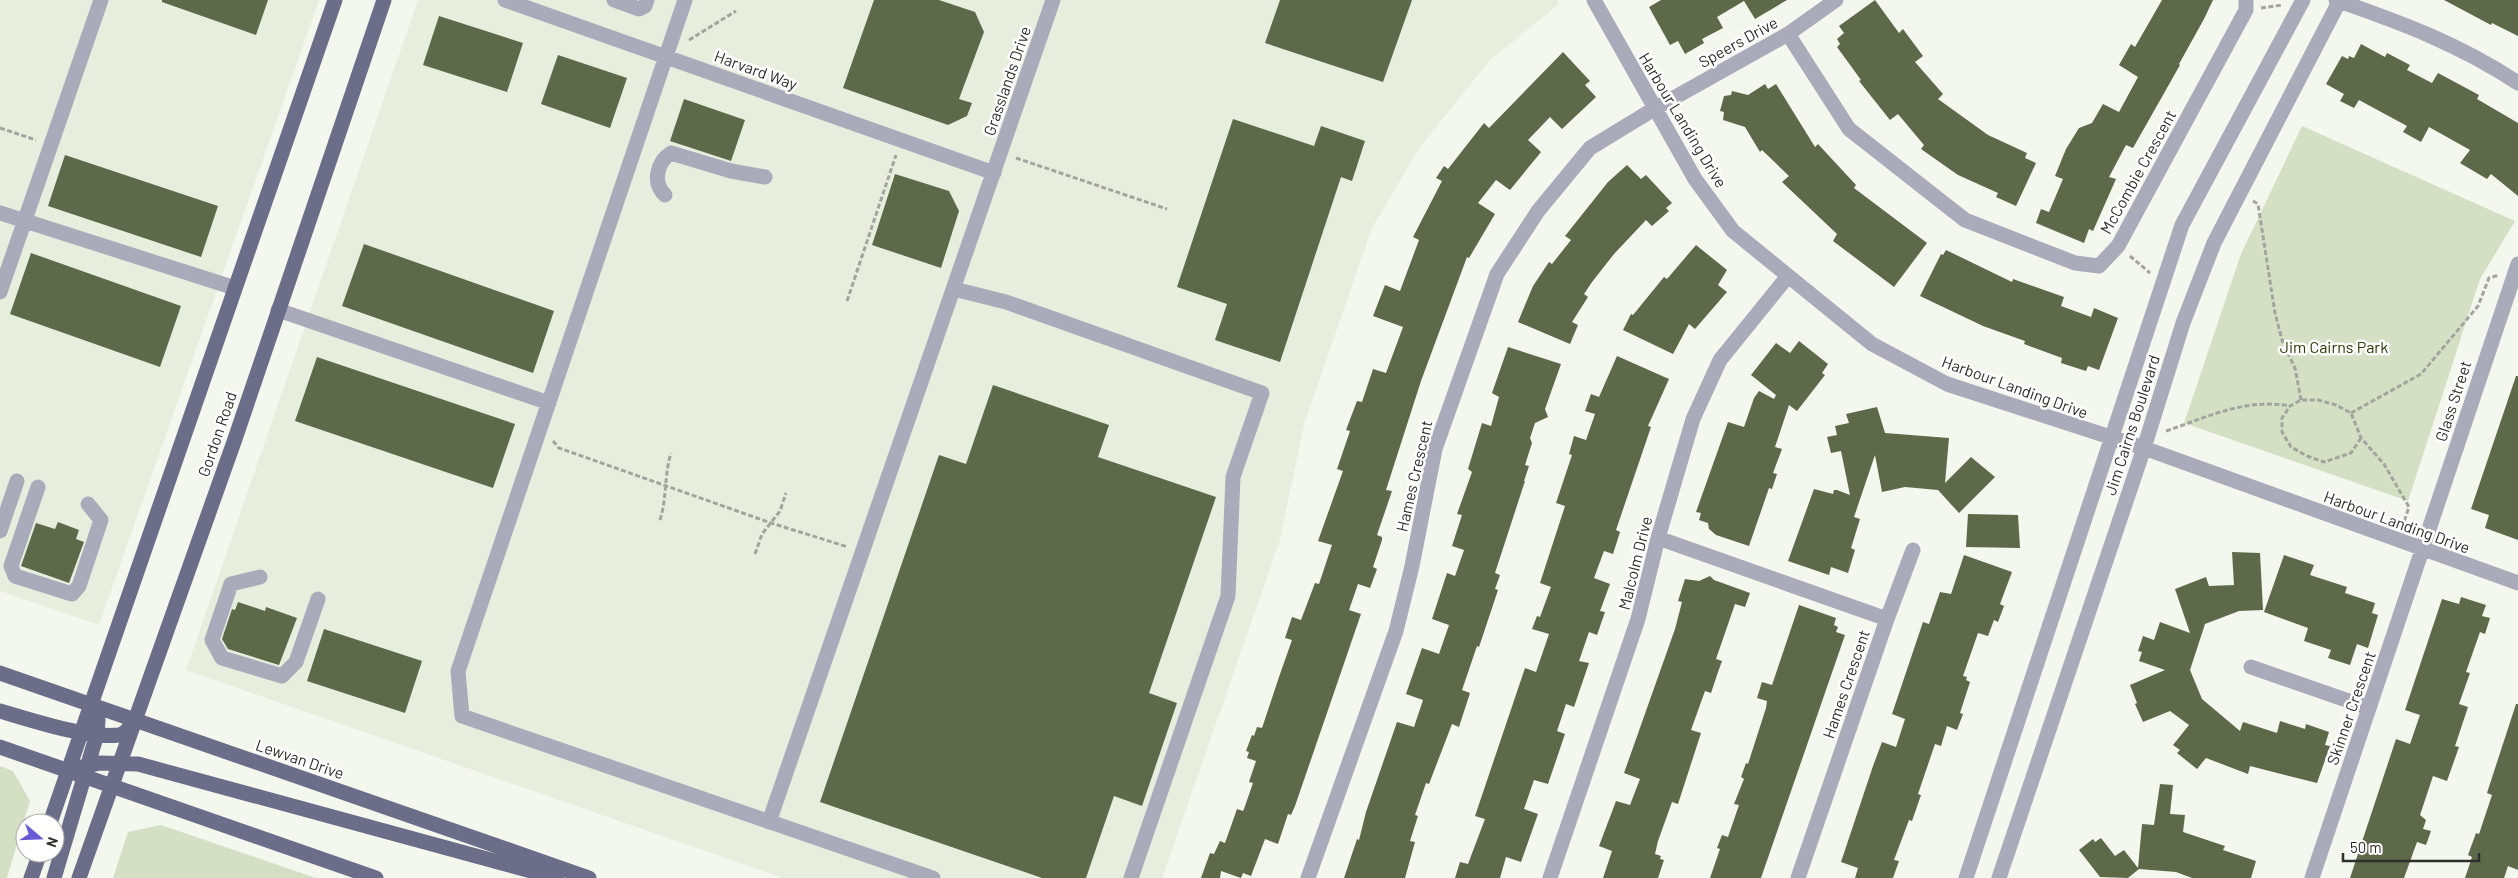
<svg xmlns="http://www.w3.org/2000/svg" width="2518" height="878" font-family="Barlow,sans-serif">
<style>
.built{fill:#e7eede}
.green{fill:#d5dfc4}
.building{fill:#5e694a}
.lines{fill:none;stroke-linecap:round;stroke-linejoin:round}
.path{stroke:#a2a59e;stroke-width:3;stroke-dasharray:5 2.5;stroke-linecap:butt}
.minor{stroke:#aaabba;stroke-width:15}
.major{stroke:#6c6d88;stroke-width:15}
.labels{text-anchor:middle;stroke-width:5;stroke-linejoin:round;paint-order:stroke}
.street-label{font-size:16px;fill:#2e2f2c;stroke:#fff}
.park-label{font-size:16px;fill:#2a3801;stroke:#fff}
</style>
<rect width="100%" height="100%" fill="#f3f7ee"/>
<path class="built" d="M0 0H319L99 625 0 591Z
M418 0H1557L1559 4 1490 60 1420 147 1372 228 1304 424 1280 540 1162 878H783L186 670Z"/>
<path class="green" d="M2302 126 2515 221 2480 279 2408 501 2184 423 2241 254Z
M0 766 13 771 30 801 7 878H0Z
M161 825 316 878H113L128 832Z"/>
<path class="building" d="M162 0H268L256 35 162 2Z
M874 0H939L975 12 984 32 959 99 972 103 967 116 948 125 843 88Z
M1280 0H1412L1383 82 1265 43Z
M1661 0H1787L1755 19 1744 1 1717 17 1723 28 1702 39 1704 43 1685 54 1678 41 1670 45 1649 7Z
M1875 0 1899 33 1903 29 1923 56 1915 62 1943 94 1938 99 1988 135 2027 153 2025 158 2036 163 2016 206 1996 197 1998 193 1958 175 1921 149 1924 145 1898 114 1890 120 1859 81 1861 80 1837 47 1840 44 1837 39 1844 33 1839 26Z
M2162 0H2213L2204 19 2179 64 2180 65 2133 148 2126 145 2109 177 2116 179 2093 231 2089 229 2084 243 2036 223 2041 209 2049 212 2063 179 2055 176 2066 149 2079 128 2092 123 2103 104 2119 112 2138 77 2119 65 2131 44 2135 47Z
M2444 0H2518V36L2492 23 2491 25Z
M439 16 523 43 507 92 423 65Z
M2361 44 2385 57 2387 53 2410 65 2407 70 2432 83 2438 73 2479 95 2477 99 2518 123V196L2491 174 2487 179 2460 163 2470 150 2429 127 2421 142 2403 132 2407 126 2359 100 2354 108 2340 101 2344 94 2326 84 2342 56 2348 59 2349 56 2354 58Z
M1563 52 1590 81 1585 85 1596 97 1562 129 1550 117 1528 140 1541 152 1510 190 1496 180 1478 203 1495 214 1469 258 1467 257 1421 381 1386 490 1392 491 1377 535 1382 537V540L1373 567 1377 569 1370 588 1358 584 1349 610 1361 614 1295 806 1291 815 1288 814 1278 844 1265 839 1251 876 1243 873 1241 878 1221 871 1220 878H1201L1210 853 1214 854 1220 841 1225 843 1237 809 1243 811 1244 809 1253 783 1249 782 1256 761 1247 758 1249 752 1246 751 1252 735 1254 736 1257 727 1262 728 1279 677 1292 640 1285 638 1292 617 1301 620 1315 583 1319 584 1332 545 1318 541 1343 471 1337 469 1350 431 1346 430 1357 401 1362 402 1373 369 1386 373 1403 327 1373 316 1385 285 1400 291 1419 240 1413 237 1442 181 1436 178 1444 166 1448 169 1484 123 1489 128Z
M558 55 627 78 610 128 541 104Z
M1765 84 1768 89 1776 84 1815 147 1818 144 1856 185 1854 188 1927 243 1894 287 1833 241 1837 234 1782 182 1789 176 1762 150 1760 152 1745 127 1723 120 1724 112 1720 111 1724 96 1731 95 1732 91 1748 95Z
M684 99 745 120 731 161 670 141Z
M1233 119 1314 146 1321 126 1365 141 1352 181 1341 177 1280 362 1215 340 1227 304 1177 287Z
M65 155 218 206 201 257 48 206Z
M1627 165 1641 179 1646 175 1672 203 1666 208 1669 211 1652 226 1646 220 1614 254 1592 282 1584 294 1588 297 1572 322 1578 325 1570 344 1518 322 1533 286 1549 262 1552 264 1571 240 1565 236 1608 182Z
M895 174 949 191 959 211 941 268 872 245Z
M364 244 554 311 533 373 342 306Z
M1696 245 1727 270 1718 285 1727 292 1695 329 1689 324 1673 354 1623 330 1631 314 1633 315 1664 277 1667 279Z
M1946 250 2012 282 2013 279 2064 297 2061 306 2091 317 2094 308 2118 318 2099 370 2088 366 2086 371 2061 363 2062 358 2024 344 2025 341 1983 326 1920 296 1941 254 1943 255Z
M31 253 181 306 160 367 10 314Z
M1799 341 1828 364 1822 373 1825 375 1797 411 1789 405 1775 447 1782 449 1773 473 1777 474 1772 489 1769 488 1749 546 1716 535 1709 529 1708 523 1699 520 1701 513 1696 512 1728 422 1744 427 1754 398 1759 391 1774 399 1776 395 1751 375 1776 343 1790 353Z
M1508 347 1561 364 1545 409 1548 417 1535 423 1530 438 1532 443 1525 465 1529 466 1524 481H1525L1495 573 1500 575 1495 589 1498 590 1479 647 1477 646 1462 690 1470 693 1459 727 1452 724 1429 784 1426 783 1415 815 1418 816 1410 841 1415 842 1405 878H1344L1357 839 1359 840 1366 812 1397 722 1414 727 1423 700 1406 694 1422 648 1439 654 1449 625 1432 619 1447 573 1455 576 1464 550 1452 546 1462 515 1457 514 1472 472 1468 469 1482 423 1491 426 1499 397 1492 393Z
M1617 356 1669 379 1648 426 1651 427 1616 530 1620 532 1613 554 1604 551 1594 578 1610 584 1600 611 1605 612 1597 635 1589 632 1579 661 1589 663 1574 707 1566 704 1557 731 1565 734 1548 784 1534 780 1524 809 1538 814 1521 862 1506 857 1500 878H1455L1460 862 1468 864 1485 819 1475 816 1525 668 1536 672 1549 634 1532 629 1537 616 1540 617 1551 587 1540 583 1565 506 1556 503 1572 455 1569 454 1574 436 1586 440 1595 414 1585 411 1591 394 1599 397Z
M317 357 515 424 493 488 295 421Z
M2516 376H2518V540L2485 528 2489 515 2471 509Z
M993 385 1109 425 1098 457 1216 497 1149 693 1177 703 1142 806 1114 796 1086 878H1042L820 802 939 455 966 464Z
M1877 407 1885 433 1949 438 1945 483 1971 457 1995 477 1959 513 1938 490 1905 487 1882 492 1875 455 1854 517 1860 519 1851 548 1855 550 1848 573 1831 567 1829 575 1788 561 1814 489 1833 494 1834 490H1837L1850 495 1841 451 1831 453 1827 437 1837 435 1835 426 1849 423 1846 414Z
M1968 514 2018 515 2020 548 1966 547Z
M58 522 79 530 76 539 84 542 69 583 21 566 36 523 55 529Z
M2232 552 2260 553 2263 610 2239 611 2205 624 2190 670 2202 699 2240 731 2243 722 2277 733 2280 721 2305 729 2306 724 2329 732 2325 745 2330 746 2317 783 2250 766 2248 774 2206 758 2197 769 2177 753 2180 750 2173 745 2189 725 2170 711 2143 722 2135 704 2137 703 2130 685 2165 670 2139 661 2142 652 2138 651 2143 636 2154 640 2160 622 2190 633 2175 589 2206 577 2209 586 2234 585Z
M1964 555 2012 572 2000 604 2004 606 1998 622 1994 620 1988 636 1978 633 1963 676 1967 677 1966 680 1970 682 1960 713 1963 714 1957 730 1947 726 1941 746 1935 744 1918 794 1921 795 1912 821 1909 820 1894 860 1899 861 1893 878H1855L1858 868 1841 862 1873 766 1882 742 1896 747 1905 719 1892 714 1923 622 1929 624 1940 592 1951 594Z
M2284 555 2314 565 2310 575 2347 587 2345 593 2375 603 2372 613 2378 615 2368 648 2357 644 2350 665 2328 658 2331 650 2304 641 2308 628 2264 612Z
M1710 576 1714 580 1750 593 1745 607 1735 604 1716 659 1722 661 1718 672 1711 693 1705 691 1691 730 1701 733 1678 804 1672 802 1658 841 1655 854 1661 856 1660 859 1664 860 1658 878H1603L1612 851 1599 846 1616 801 1630 805 1640 779 1624 773 1675 629 1682 602 1678 601 1685 579 1699 581Z
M2461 597 2486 605 2482 616 2490 618 2485 634 2480 632 2466 672 2470 673 2459 704 2468 707 2455 746 2459 747 2447 781 2433 776 2420 815 2426 820 2423 829 2431 831 2426 845 2417 842 2404 878H2350L2396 739 2410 744 2420 715 2405 710 2442 599 2459 604Z
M238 602 265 611 266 607 297 618 279 665 228 649 222 639 232 609 235 610Z
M1799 605 1836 618 1834 625 1838 627 1836 632 1845 635 1761 878H1710L1720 849 1717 848 1722 835 1728 837 1739 805 1734 804 1744 779 1741 777 1746 763 1748 764 1766 708 1767 701 1757 698 1762 682 1772 685Z
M324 629 422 661 405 713 307 681Z
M2516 704H2518V870L2508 866 2504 878H2465L2472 857 2468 855 2476 833 2479 834 2492 795 2487 793Z
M2160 784 2173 785 2170 814 2185 815 2183 832 2225 846 2223 850 2256 861 2251 878H2192L2176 872 2139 869 2128 878 2100 877 2079 850 2093 839 2095 842 2101 838 2115 856 2124 850 2138 868 2142 824 2154 825Z"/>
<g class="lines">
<path class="path" d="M2261 8 2282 5
M689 40 736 11
M0 128 36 140
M1016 158 1167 209
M2253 201 2258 204 2275 313 2282 340 2295 368 2301 400
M2130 256 2150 273
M847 301 896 155
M2351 413 2421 374 2478 306 2489 278 2499 275
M2166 431C2208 417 2244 398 2290 406
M2361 438 2351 453 2324 462 2307 456 2291 447 2282 432V418L2290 406 2301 400H2318L2336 405 2351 413 2361 438 2384 464 2409 507 2403 525
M553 441 559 448 771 523 848 547
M660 520C667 498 664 476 671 453
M755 554 762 534 780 511 786 493"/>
<path class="minor" d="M505 0 994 173
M614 0 639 9 645 6 647 0
M685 0 458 671 462 716 933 878
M1594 0 1695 179 1733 231 1872 344 1947 384 2144 448 2518 583
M2336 0C2402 23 2459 44 2518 83
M1788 34 1849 129 1965 220 2075 263 2099 266 2118 246 2246 10V0
M665 195C652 183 657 162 671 153L731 171 765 177
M0 213 235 288
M954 289 1006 302 1262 393 1233 477 1228 596 1131 878
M0 292 101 0
M278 310 549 403
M38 487 11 566 15 576 72 594 79 586 101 520 88 504
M0 531 17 481
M1658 538 1887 619 1798 878
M260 577 231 584 212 640 222 658 282 676 296 662 318 599
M1887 619 1913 550
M2251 667 2369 708
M769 822 1053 0
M1308 878 1396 631 1412 566 1435 449 1497 274 1538 211 1590 148 1654 109 1788 34 1836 0
M1550 878 1638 619 1658 538 1693 419 1720 360 1788 276
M1966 878 2182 225 2303 0
M1999 878 2144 448 2183 323 2214 243 2340 0
M2312 878 2518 264"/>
<path class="major" d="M0 673 589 878
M0 711C30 720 89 739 119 735 125 734 129 728 133 723
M0 747 376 878
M68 770 100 763 138 764 557 878
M50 823 335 0
M31 878 40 853
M54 878 97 734 98 720 91 705
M79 878 235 439 384 0"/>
</g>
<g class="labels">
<g class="street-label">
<text transform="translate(1738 42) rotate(-29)" y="6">Speers Drive</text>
<text transform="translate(756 70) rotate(20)" y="6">Harvard Way</text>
<text transform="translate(1007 81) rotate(-71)" y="6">Grasslands Drive</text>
<text transform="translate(1683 120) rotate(59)" y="6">Harbour Landing Drive</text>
<text transform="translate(2138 172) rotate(-61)" y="6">McCombie Crescent</text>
<text transform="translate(2015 387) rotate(20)" y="6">Harbour Landing Drive</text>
<text transform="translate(2453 401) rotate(-72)" y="6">Glass Street</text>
<text transform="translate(2132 425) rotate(-72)" y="6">Jim Cairns Boulevard</text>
<text transform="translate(217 434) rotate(-71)" y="6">Gordon Road</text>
<text transform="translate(1414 476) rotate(-77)" y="6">Hames Crescent</text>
<text transform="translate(2397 522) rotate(20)" y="6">Harbour Landing Drive</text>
<text transform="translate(1635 563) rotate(-76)" y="6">Malcolm Drive</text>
<text transform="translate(1846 684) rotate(-71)" y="6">Hames Crescent</text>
<text transform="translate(2351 708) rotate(-71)" y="6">Skinner Crescent</text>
<text transform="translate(300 759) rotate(19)" y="6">Lewvan Drive</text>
</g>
<g class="park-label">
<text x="2334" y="353">Jim Cairns Park</text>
</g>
</g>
<g transform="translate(40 838) rotate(109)"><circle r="24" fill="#ffffff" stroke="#abacab"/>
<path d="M0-4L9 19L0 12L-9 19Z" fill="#675cd6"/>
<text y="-8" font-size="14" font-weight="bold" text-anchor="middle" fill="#2e2f2c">N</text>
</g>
<path d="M2343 853v8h136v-8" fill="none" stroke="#2e2f2c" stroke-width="2.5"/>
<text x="2350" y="853" font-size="15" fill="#2e2f2c" stroke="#ffffff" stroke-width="4" paint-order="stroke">50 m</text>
</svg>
